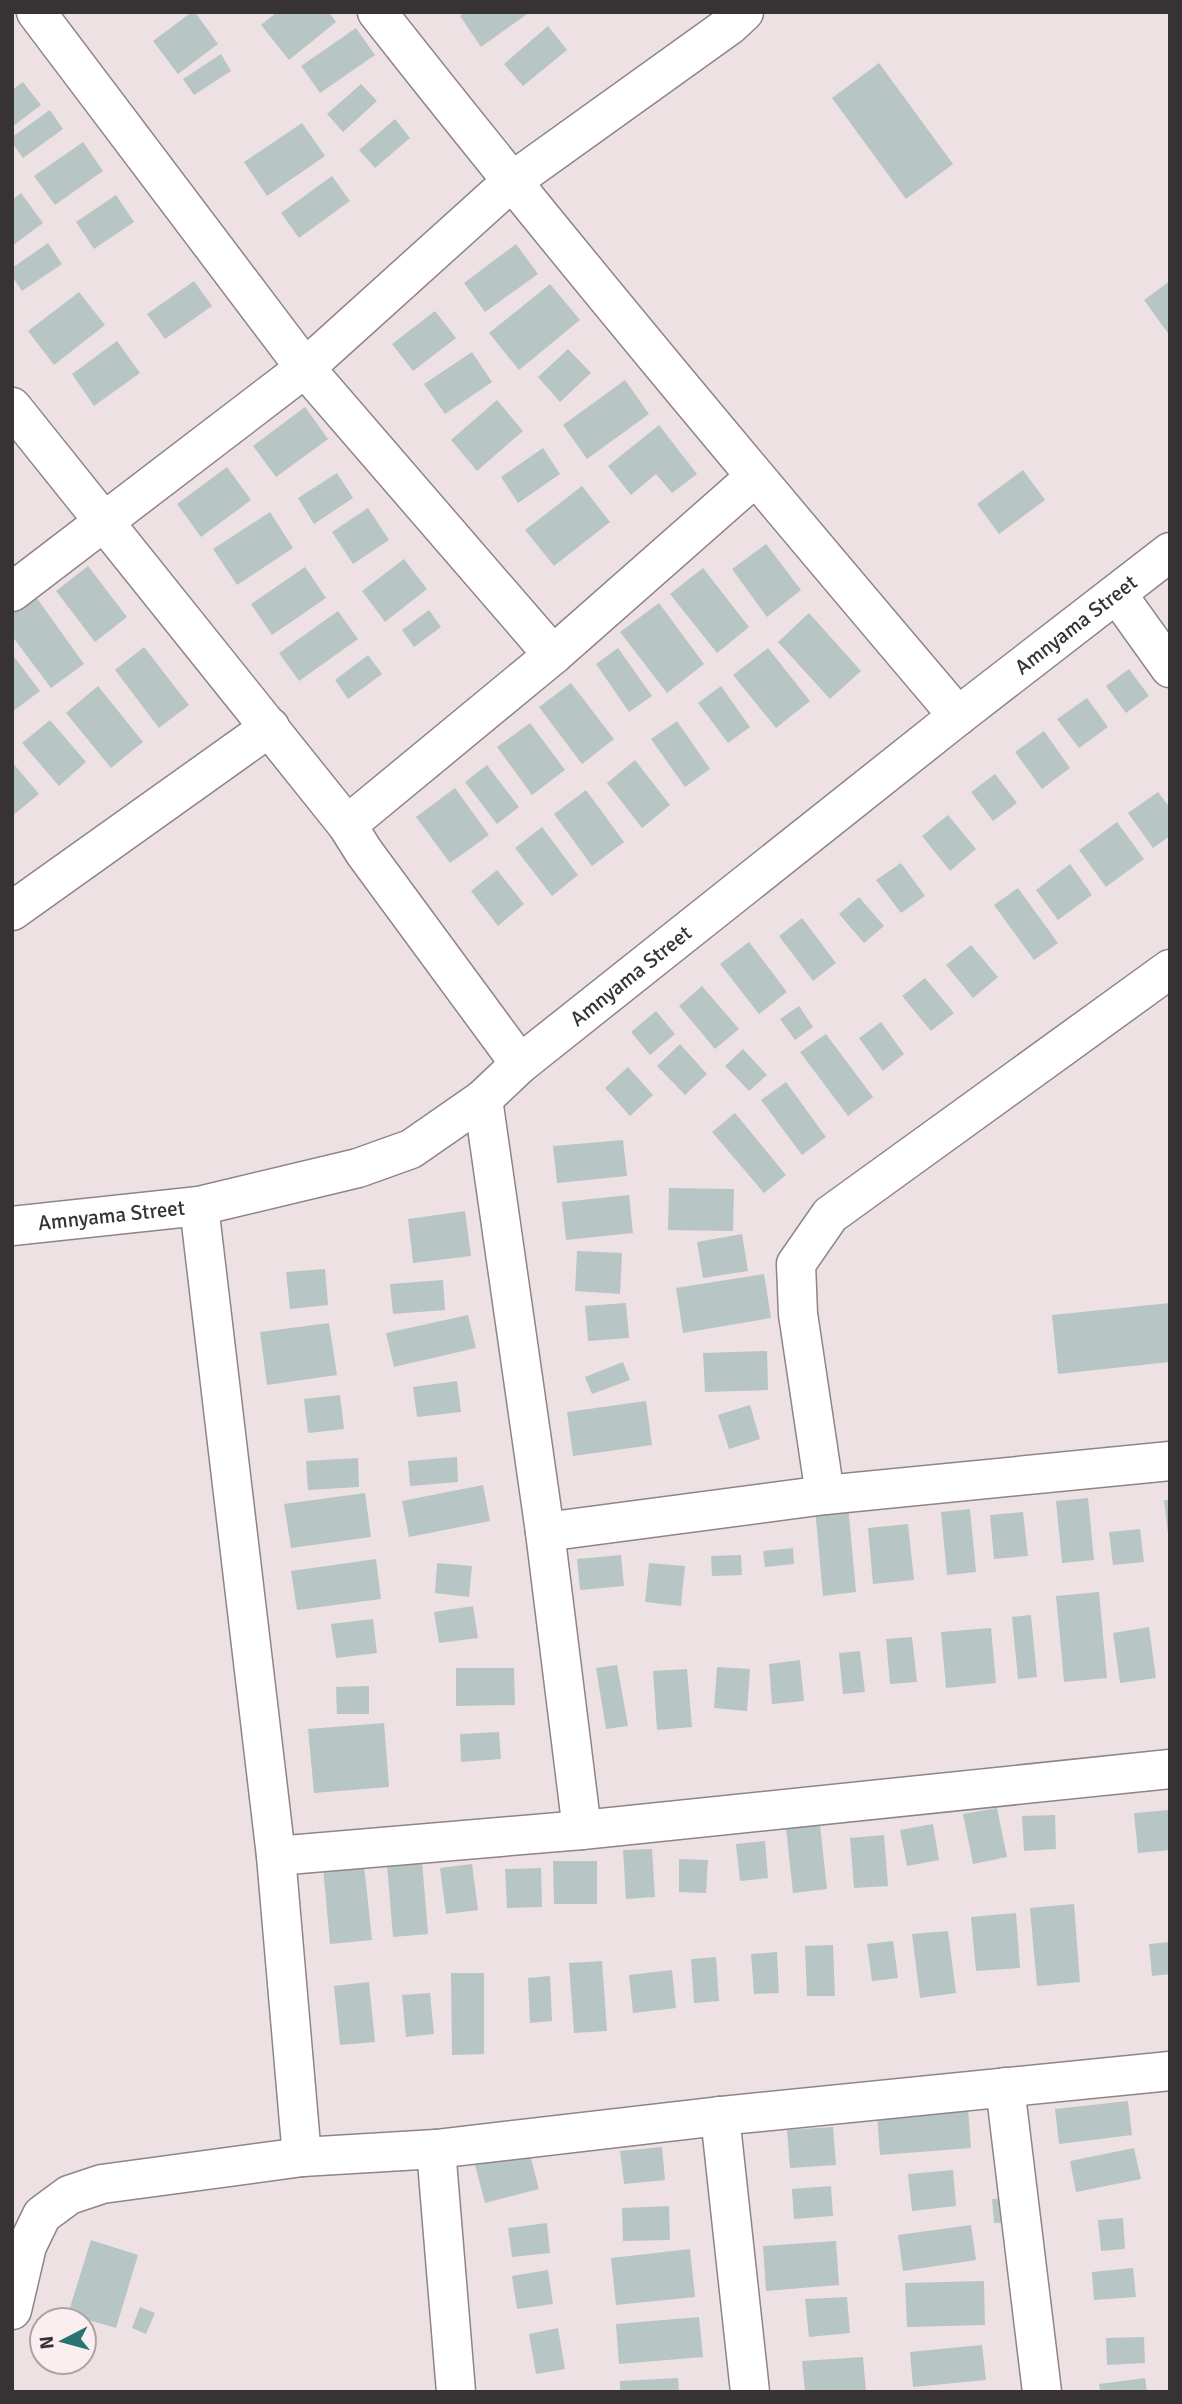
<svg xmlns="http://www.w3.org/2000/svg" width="1182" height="2404" font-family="Signika,sans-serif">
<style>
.building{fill:#b8c5c5}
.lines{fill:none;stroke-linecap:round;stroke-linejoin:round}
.minor-casing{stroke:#8f8486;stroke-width:41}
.minor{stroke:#fff;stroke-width:38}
.labels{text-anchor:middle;stroke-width:5;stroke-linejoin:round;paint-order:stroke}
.street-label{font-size:21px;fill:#373233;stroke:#fbeef0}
</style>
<rect width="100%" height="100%" fill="#eee1e3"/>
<path class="building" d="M192 12H195L218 44 178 74 153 41Z
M277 12H329L336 22 289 60 261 25Z
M465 12H530L481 47 460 16Z
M548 26 567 50 523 86 504 64Z
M356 28 375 55 320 93 301 66Z
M221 54 231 71 194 95 183 79Z
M879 63 953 164 906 199 832 98Z
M23 82 41 105 12 127V90Z
M361 84 377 101 343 132 327 114Z
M50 110 63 129 23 158 12 143V137Z
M395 119 410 138 375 168 359 150Z
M302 123 325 156 267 196 244 162Z
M83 142 103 171 55 205 34 176Z
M332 176 350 201 299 238 281 213Z
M21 193 43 223 12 246V200Z
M116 195 134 222 94 249 76 222Z
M48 243 62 264 22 291 12 276V268Z
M516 244 538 274 485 312 464 283Z
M194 281 212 306 165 339 147 314Z
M1170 281V336L1144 300Z
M550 284 580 320 519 370 489 333Z
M79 292 105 325 54 365 28 331Z
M435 311 456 338 413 371 392 344Z
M117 341 140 373 94 406 72 374Z
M568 349 591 373 560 402 538 377Z
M472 352 492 382 445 414 424 384Z
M625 380 649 414 587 459 563 425Z
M497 400 523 431 477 471 451 440Z
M305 407 328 439 276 477 253 446Z
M659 425 697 474 672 493 656 474 631 495 608 466Z
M543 448 560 474 518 503 501 477Z
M227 467 251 500 201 537 177 504Z
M1023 470 1045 500 999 534 977 504Z
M337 473 353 498 314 524 298 498Z
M582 486 610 522 554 566 525 530Z
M368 508 389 540 353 564 332 532Z
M270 512 293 548 237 585 213 549Z
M766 544 801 590 767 617 732 569Z
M404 559 427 589 385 622 362 591Z
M88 566 127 617 95 642 56 591Z
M305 567 326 598 272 635 251 604Z
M703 568 749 627 717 653 670 594Z
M36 597 84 664 51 688 12 636V614Z
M659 603 704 664 667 693 620 632Z
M429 610 441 627 414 647 402 630Z
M338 611 358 639 299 681 279 653Z
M809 613 861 671 830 699 778 642Z
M144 647 189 705 159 728 115 670Z
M618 648 652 696 629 712 596 664Z
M768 648 810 701 776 728 733 675Z
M12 654 40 691 12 712Z
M368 655 382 674 348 699 335 680Z
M1129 669 1149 696 1126 713 1106 686Z
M571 683 614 739 582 764 539 707Z
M98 686 143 742 111 768 66 713Z
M721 686 750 727 728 743 698 703Z
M1087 698 1108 727 1079 748 1057 719Z
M50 720 86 762 59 786 22 743Z
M677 721 710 769 685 787 651 739Z
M530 723 565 770 532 795 497 747Z
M1044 731 1070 768 1042 789 1015 752Z
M635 760 670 805 642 828 607 783Z
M12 762 39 794 12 816Z
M487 765 519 807 497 824 465 782Z
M995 774 1017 803 993 821 971 792Z
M455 788 489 835 450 863 416 817Z
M586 790 624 842 592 866 554 814Z
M1158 792 1170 808V836L1153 848 1128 813Z
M948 815 976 849 950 871 922 836Z
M1117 822 1144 859 1106 887 1079 850Z
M542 827 578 875 552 896 515 848Z
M901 863 925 896 901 913 876 880Z
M1070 864 1092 895 1058 920 1036 890Z
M497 870 524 904 498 926 471 891Z
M1018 888 1058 943 1034 960 994 905Z
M859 897 884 926 864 943 839 914Z
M802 918 836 963 813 981 779 936Z
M749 942 787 992 759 1014 720 964Z
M971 945 998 977 973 998 946 965Z
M925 978 954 1013 931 1031 902 996Z
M702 986 739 1029 715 1049 679 1006Z
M799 1006 813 1027 795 1040 780 1019Z
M656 1011 675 1034 650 1055 631 1032Z
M881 1022 904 1054 883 1071 859 1038Z
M826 1034 873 1097 848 1116 800 1052Z
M680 1044 707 1074 685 1095 657 1066Z
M743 1049 767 1075 749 1091 725 1066Z
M628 1067 653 1095 630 1116 605 1088Z
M786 1082 826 1137 802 1155 761 1100Z
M735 1113 786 1175 764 1193 712 1132Z
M623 1140 627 1176 557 1183 553 1146Z
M669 1188 734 1189 733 1231 668 1230Z
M629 1195 633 1233 566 1240 562 1202Z
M465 1211 471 1256 413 1263 408 1219Z
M742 1234 748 1271 703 1278 697 1242Z
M577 1251 622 1253 620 1294 575 1291Z
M325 1269 328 1305 290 1309 286 1272Z
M764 1274 771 1318 683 1333 676 1288Z
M443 1280 445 1310 393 1314 390 1284Z
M626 1303 629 1338 588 1341 585 1306Z
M1170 1303V1362L1058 1374 1052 1315Z
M468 1315 476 1348 394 1367 386 1333Z
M329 1323 337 1375 267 1385 260 1332Z
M767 1351 768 1390 705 1392 703 1353Z
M623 1362 630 1380 592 1394 585 1377Z
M457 1381 461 1412 417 1417 413 1387Z
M340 1395 344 1429 308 1433 304 1399Z
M646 1401 652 1445 573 1456 567 1412Z
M750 1405 760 1439 729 1449 718 1415Z
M457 1457 458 1482 410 1486 408 1461Z
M358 1458 359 1487 308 1490 306 1461Z
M483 1485 490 1521 409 1537 402 1501Z
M365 1493 371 1537 291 1548 284 1504Z
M1088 1498 1094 1560 1062 1563 1056 1501Z
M1164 1500H1170V1534H1168Z
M848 1505 856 1592 823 1596 815 1508Z
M970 1509 976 1572 947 1575 941 1512Z
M1023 1512 1028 1556 994 1559 990 1515Z
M908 1524 914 1580 873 1584 868 1528Z
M1140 1529 1144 1562 1113 1565 1109 1532Z
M793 1548 794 1564 765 1567 763 1551Z
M621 1555 624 1586 580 1590 577 1559Z
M741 1555 742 1575 712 1576 711 1556Z
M376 1559 381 1599 297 1610 291 1571Z
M437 1563 472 1566 469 1597 435 1593Z
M649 1563 685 1566 681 1606 645 1602Z
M1099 1592 1107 1678 1064 1682 1056 1596Z
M473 1606 478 1638 439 1643 434 1612Z
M1031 1615 1037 1677 1018 1679 1012 1617Z
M373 1619 377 1653 336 1658 331 1624Z
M1149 1627 1156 1678 1120 1683 1113 1633Z
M991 1628 996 1683 946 1688 941 1632Z
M912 1637 917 1682 890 1684 886 1639Z
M860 1651 865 1692 843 1694 839 1653Z
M800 1660 804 1701 772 1704 769 1664Z
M617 1665 628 1726 606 1729 596 1668Z
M717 1667 750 1669 747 1711 714 1708Z
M456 1668H514L515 1705 456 1706Z
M687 1669 692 1727 657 1730 653 1671Z
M369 1686V1714H337L336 1687Z
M384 1723 389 1787 314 1793 308 1729Z
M499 1732 501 1759 461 1762 460 1734Z
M997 1808 1007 1857 973 1864 963 1814Z
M1169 1810 1170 1850 1138 1853 1134 1813Z
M1055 1815 1056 1849 1024 1851 1022 1816Z
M819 1816 827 1889 793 1893 785 1819Z
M933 1824 939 1860 907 1866 900 1830Z
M884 1835 888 1886 854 1888 850 1838Z
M765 1841 768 1878 740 1881 736 1844Z
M652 1849 655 1897 626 1899 623 1850Z
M679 1859 708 1860 706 1893 679 1892Z
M422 1861 428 1934 393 1937 387 1865Z
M553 1861H597V1904H554Z
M472 1864 478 1910 446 1914 440 1868Z
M364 1865 372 1940 330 1944 323 1868Z
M541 1868 542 1907 507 1908 505 1869Z
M1074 1904 1080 1982 1037 1986 1030 1908Z
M1016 1913 1020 1968 976 1971 971 1917Z
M948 1931 956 1993 920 1998 912 1934Z
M893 1941 898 1978 872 1981 867 1944Z
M1170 1942V1974L1152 1976 1149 1944Z
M833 1945 835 1996H807L805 1946Z
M777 1952 779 1993 754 1994 751 1954Z
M716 1957 719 2001 694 2003 691 1959Z
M602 1961 607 2031 574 2033 569 1963Z
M672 1970 676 2008 633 2013 629 1975Z
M451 1973H484V2054L452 2055Z
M550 1976 552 2021 530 2023 528 1978Z
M369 1982 375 2042 340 2045 334 1986Z
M430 1993 434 2034 406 2037 402 1995Z
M1128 2101 1132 2135 1059 2144 1055 2109Z
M968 2108 971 2148 880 2155 877 2115Z
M833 2127 836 2165 790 2168 787 2130Z
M662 2147 665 2180 624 2184 620 2151Z
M1134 2148 1141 2179 1076 2192 1070 2161Z
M529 2151 539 2189 485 2203 475 2165Z
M953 2170 956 2206 912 2211 908 2174Z
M831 2186 833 2216 794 2219 792 2189Z
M1013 2198 1015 2222 994 2223 992 2199Z
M669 2206 670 2240 623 2241 622 2208Z
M1123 2218 1125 2249 1101 2251 1098 2220Z
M547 2223 550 2253 512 2257 508 2228Z
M971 2225 976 2260 903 2271 898 2235Z
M91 2240 138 2255 116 2328 68 2314Z
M836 2241 839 2285 766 2291 763 2246Z
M690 2249 695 2297 616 2305 611 2258Z
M1133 2268 1136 2297 1094 2300 1092 2272Z
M548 2270 553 2304 517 2309 512 2276Z
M984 2281 985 2325 907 2327 905 2283Z
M847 2297 850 2333 809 2337 805 2299Z
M140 2307 155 2313 146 2334 132 2328Z
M699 2317 703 2357 619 2364 616 2324Z
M558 2328 565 2369 536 2374 529 2334Z
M1144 2337 1145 2363 1107 2365 1106 2338Z
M982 2345 986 2380 913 2387 910 2352Z
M863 2357 866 2392H805L802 2361Z
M678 2378 679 2392H620V2381Z
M1145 2378 1147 2392H1100L1099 2384Z"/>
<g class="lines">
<g class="minor-casing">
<g id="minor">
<path d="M36 12 305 368 553 655"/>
<path d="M377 12C565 251 761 484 958 716"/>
<path d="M12 407 347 825 364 852 520 1064"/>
<path d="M12 592 305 368 511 182 730 25 744 12"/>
<path d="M1117 594 1170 668"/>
<path d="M347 825 553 655 755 477"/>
<path d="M12 911 270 727"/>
<path d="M483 1099 545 1532 582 1830"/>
<path d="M199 1206 276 1856 302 2157"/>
<path id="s1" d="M12 1226 199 1206 358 1168 411 1149 483 1099 520 1064 958 716 1170 552"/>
<path d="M825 1495 798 1314 796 1264 830 1215 1170 969"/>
<path d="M545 1532 825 1495 1170 1461"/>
<path d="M276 1856 582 1830 1170 1769"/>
<path d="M1005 2087 1042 2392"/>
<path d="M720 2116 750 2392"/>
<path d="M436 2149 456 2392"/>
<path d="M12 2310 27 2246 42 2215 69 2195 102 2184 302 2157 436 2149 720 2116 1170 2071"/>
</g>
</g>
<use href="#minor" class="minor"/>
</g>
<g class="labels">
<g class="street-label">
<text dy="7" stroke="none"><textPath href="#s1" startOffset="1255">Amnyama Street</textPath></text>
<text dy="7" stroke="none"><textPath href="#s1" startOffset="688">Amnyama Street</textPath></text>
<text dy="7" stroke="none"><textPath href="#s1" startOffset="100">Amnyama Street</textPath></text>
</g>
</g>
<rect width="1182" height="2404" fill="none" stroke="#373233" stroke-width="28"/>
<g transform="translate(63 2341) rotate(264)"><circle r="33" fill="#fbeef0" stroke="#ada3a4" stroke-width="2"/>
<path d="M0-5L12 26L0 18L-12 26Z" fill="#297372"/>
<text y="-10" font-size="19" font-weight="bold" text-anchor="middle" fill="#373233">N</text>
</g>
</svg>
